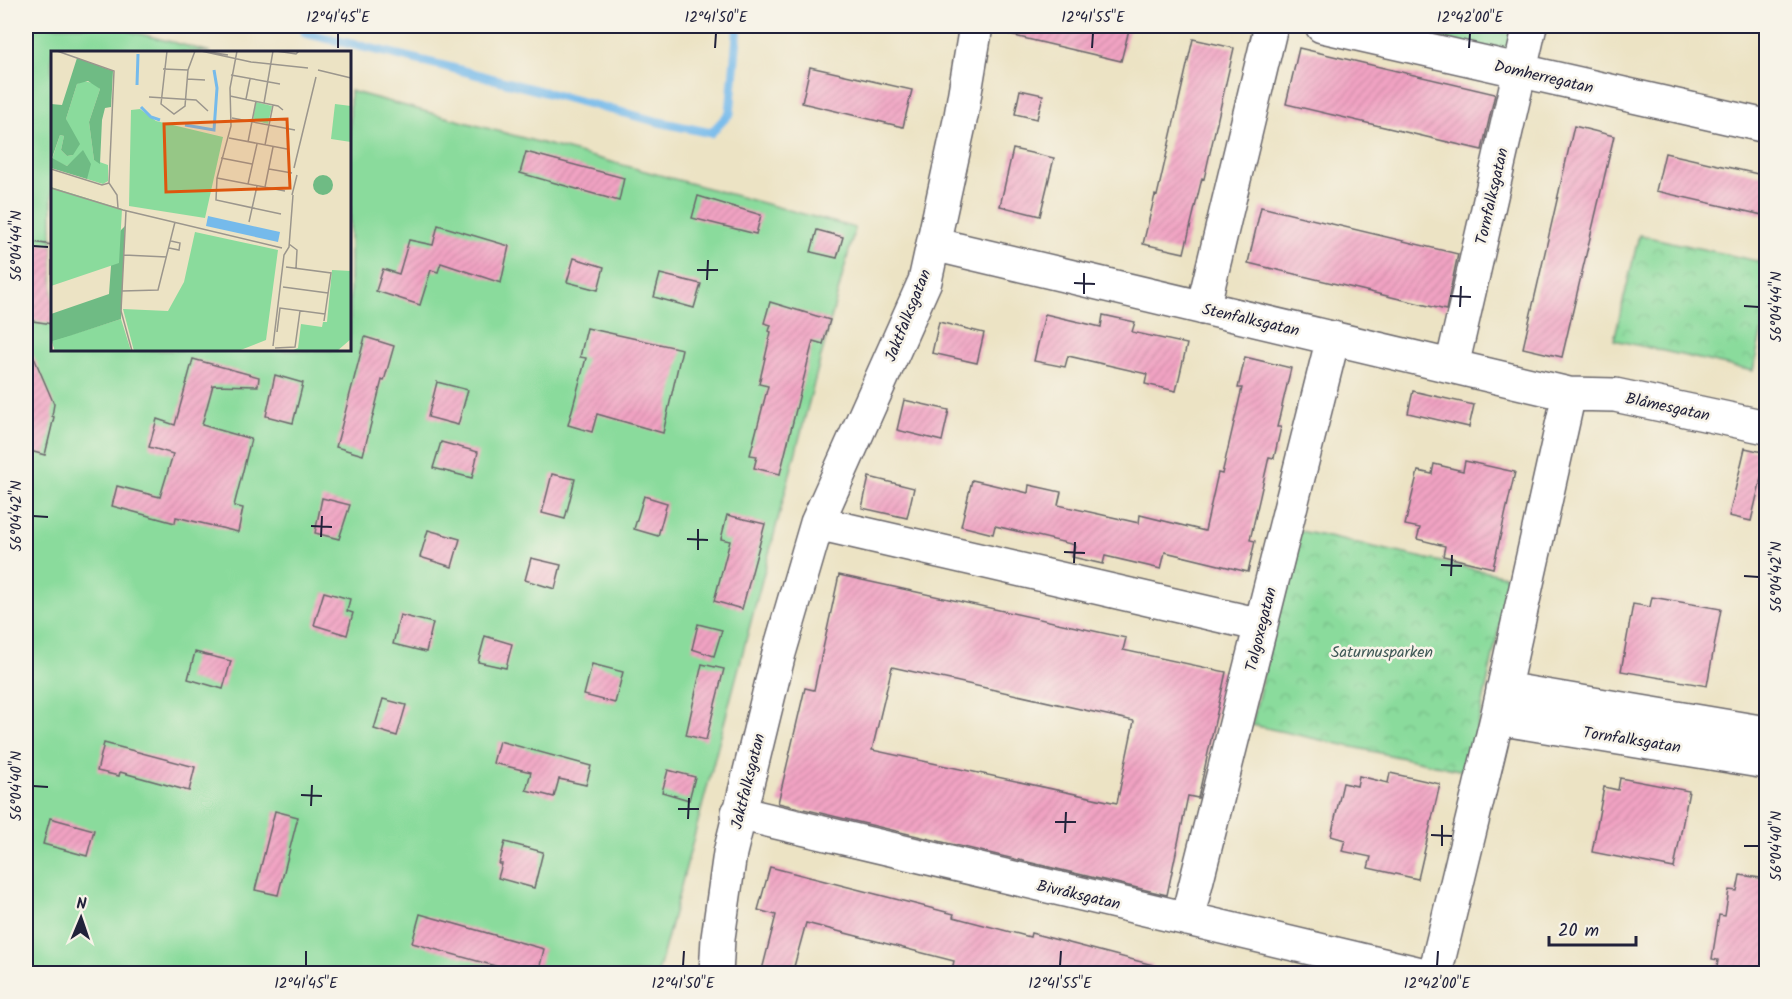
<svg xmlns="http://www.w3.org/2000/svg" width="1792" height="999" font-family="Kalam,sans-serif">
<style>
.park{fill:url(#park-crowns);stroke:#567e6c;stroke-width:1.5}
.garden{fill:#8adb9c;stroke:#567e6c;stroke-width:1.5}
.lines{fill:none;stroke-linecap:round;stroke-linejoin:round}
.stream{stroke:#75baeb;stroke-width:9}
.building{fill:url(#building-hatch);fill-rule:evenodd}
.minor-casing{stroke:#69666b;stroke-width:36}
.minor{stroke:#fff;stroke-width:33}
.ticks{fill:none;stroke:#22223b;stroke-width:2}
.labels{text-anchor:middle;stroke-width:5;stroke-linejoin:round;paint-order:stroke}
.street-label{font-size:16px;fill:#22223b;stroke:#f7f3e8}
.park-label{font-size:16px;fill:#415a58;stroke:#f7f3e8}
.inset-river{fill:none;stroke:#75baeb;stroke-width:3}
.inset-road{fill:none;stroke:#9b968d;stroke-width:1.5}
.view{fill:#de560e;fill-opacity:0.15;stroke:#de560e;stroke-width:3}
.inset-edge{fill:none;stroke:#22223b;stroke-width:3}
.neatline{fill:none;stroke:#22223b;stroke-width:2}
.ticks-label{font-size:15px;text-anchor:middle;fill:#22223b}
</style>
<defs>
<pattern id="park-crowns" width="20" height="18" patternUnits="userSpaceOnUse" patternTransform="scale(1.5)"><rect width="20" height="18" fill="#8adb9c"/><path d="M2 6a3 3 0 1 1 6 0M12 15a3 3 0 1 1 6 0" fill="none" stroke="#77bc87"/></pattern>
<pattern id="building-hatch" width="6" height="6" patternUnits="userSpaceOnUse" patternTransform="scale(1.5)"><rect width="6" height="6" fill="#f1a3c3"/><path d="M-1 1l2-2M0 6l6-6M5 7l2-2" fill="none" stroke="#ce8ca8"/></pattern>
</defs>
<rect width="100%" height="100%" fill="#f7f3e8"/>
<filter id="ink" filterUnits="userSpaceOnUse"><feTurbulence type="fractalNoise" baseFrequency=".0167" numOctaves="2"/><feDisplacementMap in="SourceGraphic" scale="12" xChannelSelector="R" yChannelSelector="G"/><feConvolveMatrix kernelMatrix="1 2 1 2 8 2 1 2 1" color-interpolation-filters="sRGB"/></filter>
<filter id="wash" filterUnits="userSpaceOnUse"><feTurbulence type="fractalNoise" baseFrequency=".008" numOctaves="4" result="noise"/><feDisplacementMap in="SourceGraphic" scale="24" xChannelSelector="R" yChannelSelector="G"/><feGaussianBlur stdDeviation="1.35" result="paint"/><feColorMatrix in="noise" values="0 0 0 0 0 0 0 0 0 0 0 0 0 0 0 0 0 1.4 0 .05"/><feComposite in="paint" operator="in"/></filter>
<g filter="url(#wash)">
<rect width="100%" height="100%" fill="#ece3c4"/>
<path class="park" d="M1390 26H1514L1506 54Z
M1639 235 1766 263V311L1753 371 1614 340Z
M1296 530 1510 577 1468 772 1252 725Z"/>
<path class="garden" d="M26 26H110L210 52H52V350H350V91L855 228 658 973H26Z"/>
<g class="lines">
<path class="stream" d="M305 33 448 67 659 122 711 133 730 113 738 26"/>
</g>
<g id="blocks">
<path class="building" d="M1011 26H1130L1121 61 1010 35Z
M1193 39 1234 48 1204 179 1202 178 1184 253 1143 244 1155 195 1157 196Z
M1299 48 1495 94 1482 150 1286 104Z
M810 67 912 90 903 127 802 103Z
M1020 90 1043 95 1037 119 1015 114Z
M1574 126 1614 136 1562 357 1523 348Z
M1013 149 1054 158 1040 216 1000 206Z
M526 152 624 178 619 201 520 173Z
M1665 153 1767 176V216L1656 191Z
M698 196 761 215 756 234 692 218Z
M1261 207 1458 254 1446 310 1248 263Z
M438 225 509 246 501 283 441 263 438 272 431 270 420 305 376 291 383 269 399 274 409 240 433 245Z
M817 230 843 237 837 258 811 252Z
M26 241 52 245V324L26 320Z
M574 258 604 267 598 290 567 282Z
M660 274 701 284 694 308 654 297Z
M770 302 830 320 823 344 813 341 780 474 754 468 757 456 750 455 768 386 759 384 771 332 769 331 771 325 764 323Z
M1045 314 1101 327 1103 315 1135 322 1132 332 1187 344 1176 391 1145 384 1147 374 1068 356 1065 367 1034 361Z
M939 322 984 333 977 363 932 353Z
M587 328 682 349 663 433 597 414 592 432 568 425 586 358 580 357Z
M365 337 394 346 384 381 382 380 363 455 336 447Z
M26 339 54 404 52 416 54 417 45 455 26 450Z
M1245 357 1291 368 1277 427H1281L1274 458 1269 457 1250 540 1255 541 1248 572 1165 552 1161 569 1105 556 1103 564 1072 557 1075 545 995 526 993 534 961 526 972 480 1028 493 1029 485 1061 492 1058 505 1139 523 1140 515 1205 531 1218 473 1222 474 1242 388H1238Z
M193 359 259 377 258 386 213 385 202 425 251 439 234 506 243 508 238 532 176 517 175 523 112 506 117 486 160 497 173 454 149 447 157 419 175 425Z
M275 375 303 383 293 423 266 416Z
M437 382 468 390 458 425 428 417Z
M1413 391 1474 405 1469 427 1408 413Z
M904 400 949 410 942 441 897 430Z
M441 442 478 452 472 478 433 468Z
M1745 448 1767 453 1751 521 1729 516Z
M1465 461 1515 472 1493 568 1443 556 1445 546 1417 539 1420 528 1405 525 1418 471 1432 474 1434 464 1463 471Z
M552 474 575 479 565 519 542 513Z
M869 477 914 488 907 518 862 508Z
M644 496 667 503 658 536 634 529Z
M322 498 350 505 339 539 315 533Z
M727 515 765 524 742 609 714 601 730 541 721 539Z
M428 530 460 539 452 567 420 557Z
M531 558 561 565 555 589 525 580Z
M839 575 1126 638 1123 650 1226 672 1198 798 1188 796 1167 895 778 803 805 688 814 690ZM892 667 1134 721 1117 803 872 750Z
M324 592 350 599 347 611 353 613 347 635 314 625Z
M1652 597 1721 609 1707 686 1621 671 1633 604 1650 607Z
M400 615 433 623 426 652 393 644Z
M698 624 722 630 714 656 692 649Z
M485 636 512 644 506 668 478 662Z
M195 652 231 661 223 689 188 679Z
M592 664 623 672 615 703 584 695Z
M702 664 724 669 706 740 686 735Z
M383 699 406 705 397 736 374 729Z
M499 741 591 766 586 785 559 779 554 797 526 790 531 772 493 763Z
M104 743 195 767 189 791 120 772 119 776 97 771Z
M668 770 695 777 689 800 662 792Z
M1390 773 1440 784 1418 879 1368 868 1371 857 1342 851 1345 840 1331 836 1343 783 1357 786 1359 776 1388 783Z
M1620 778 1689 791 1674 868 1592 852 1604 787 1618 790Z
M275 811 298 817 278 895 255 890Z
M50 818 94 830 87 856 43 844Z
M505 842 543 852 534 888 498 878 502 864H499Z
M770 867 954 914 953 917 1030 937 1031 933 1153 965 1152 974H951L954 961 806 923 792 974H761L776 915 758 910Z
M1740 875 1767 879V974H1716L1718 960 1712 959 1719 915 1725 916 1729 890 1737 891Z
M420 914 544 949 538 974H524L412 943Z"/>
</g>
</g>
<g filter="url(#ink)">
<use href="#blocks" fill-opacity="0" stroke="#69666b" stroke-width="1.5"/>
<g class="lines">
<g class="minor-casing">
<path id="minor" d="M1322 26 1766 126
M933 244 1569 394 1615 395 1766 427
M1203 308 1271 26
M1452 366 1530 26
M817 523 1261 625
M1503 689 1766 733
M1497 718 1766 762
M738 813 1421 974
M1187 919 1333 338
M716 974 718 938 730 853 779 653 817 523 925 281 961 116 976 26
M1435 974 1497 718 1569 394"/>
</g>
<use href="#minor" class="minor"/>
</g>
</g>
<path class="ticks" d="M338 48V33M715 48 716 33M1092 48 1093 33M1469 48 1470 33M33 246 48 247M697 270H718M707 280 708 260M1074 283 1095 284M1084 294V273M1450 296 1471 297M1744 306 1759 307M1460 307 1461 286M33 516 48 517M311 526 332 527M321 537 322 516M687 539 708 540M698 550V529M1064 552 1085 553M1074 563 1075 542M1441 565 1462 566M1451 576 1452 555M1744 576 1759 577M33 786 48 787M301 795 322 796M311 806 312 785M678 809H699M688 819 689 798M1055 822H1076M1065 833 1066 812M1431 835 1452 836M1442 846V825M1744 846H1759M306 966V951M683 966 684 951M1060 966 1061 951M1437 966 1438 951"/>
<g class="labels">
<g class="street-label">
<text transform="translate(1544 76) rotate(13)" y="6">Domherregatan</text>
<text transform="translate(1491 196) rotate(-77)" y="6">Tornfalksgatan</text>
<text transform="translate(907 315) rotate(-68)" y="6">Jaktfalksgatan</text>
<text transform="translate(1251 319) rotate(13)" y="6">Stenfalksgatan</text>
<text transform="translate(1668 406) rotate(12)" y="6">Blåmesgatan</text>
<text transform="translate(1260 629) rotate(-76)" y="6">Talgoxegatan</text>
<text transform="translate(1632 739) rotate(9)" y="6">Tornfalksgatan</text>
<text transform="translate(747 781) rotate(-76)" y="6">Jaktfalksgatan</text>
<text transform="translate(1079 894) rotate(13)" y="6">Bivråksgatan</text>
</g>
<g class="park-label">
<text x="1382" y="657">Saturnusparken</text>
</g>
</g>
<g transform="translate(51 51)">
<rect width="300" height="300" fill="#ece3c4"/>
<path d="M32 30 42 32 49 38 38 71 43 109 57 114V130L52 133 36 128 25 107 16 115 1 108 9 84 13 85 10 99 16 105 22 104 15 68 26 33ZM70 268 80 300H4L1 290Z" fill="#8adb9c"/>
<path d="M26 7 62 20 60 56 54 57 51 69 49 113 43 109 38 71 49 38 37 30 26 33 15 68 29 93 22 104 16 105 10 99 13 85 9 84 1 107 16 115 32 99 40 113 36 128 0 117V53L11 54ZM262 134a10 10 0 1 1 20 0a10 10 0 1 1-20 0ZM74 175 70 268 0 291V263L58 243 62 187Z" fill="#6fbb84"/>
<path d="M144 181 227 199 215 289 187 300H83L72 258 117 260 133 231ZM19 285 24 299 4 300 1 290Z" fill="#8adb9c"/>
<path d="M205 51 221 55 217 73 202 69ZM0 136 71 158 68 212 0 235Z" fill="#8adb9c"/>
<path d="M284 53 300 55V91L280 88ZM89 58 105 70 172 86 154 167 78 155 80 59ZM281 219 300 220V288L286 300H240L247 297 250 273 271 276 272 271H276Z" fill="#8adb9c"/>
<path d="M157 165 229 181 227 191 155 175Z" fill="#75baeb"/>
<path class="inset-river" d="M86 34 87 3M90 56 100 66 109 69M134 74 163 79 166 37 163 19"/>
<path class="inset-road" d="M6 0 63 20 58 132 66 144 67 157M116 0 110 53 123 63 134 55 137 19 144 0M150 0 200 11 257 17M186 0 179 37 180 75 166 127 165 149 230 163M225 0 245 3 248 0M159 1 177 4M112 18 137 19M267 19 300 27M180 24 229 33M136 28 154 29M179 45 227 55 232 59M98 46 145 49 157 60M195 48 199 28M213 52 222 0M181 67 244 79M178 87 236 98M197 91 205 50M214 94 222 54M170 107 201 113M243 117 265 26M0 118 51 134 58 132M218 118 241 122M166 127 234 140M197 133 206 93M214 136 222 96M0 137 72 159 231 197M241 144 246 124M75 160 70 260 81 300M198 171 206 135M238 193 246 199 245 217M118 197 128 199 129 192 120 190M73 204 116 206M235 216 280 222 273 270M232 236 277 242M71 240 107 239 124 171M226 281 229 257 274 263M222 295 233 204 238 196 242 144M224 297 244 296 249 260"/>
<path class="view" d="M236 68 239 137 115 141 113 73Z"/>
<rect width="300" height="300" class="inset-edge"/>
</g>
<rect width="1792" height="999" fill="none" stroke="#f7f3e8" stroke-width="66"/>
<g transform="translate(81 918) rotate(2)" stroke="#f7f3e8" stroke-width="4.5" paint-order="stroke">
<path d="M0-4.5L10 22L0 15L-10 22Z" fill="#22223b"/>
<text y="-9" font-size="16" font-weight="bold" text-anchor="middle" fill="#22223b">N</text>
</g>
<path d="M1549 936v9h87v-9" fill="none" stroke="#22223b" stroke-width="3"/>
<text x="1558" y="936" font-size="18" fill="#22223b" stroke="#f7f3e8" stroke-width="4.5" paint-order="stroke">20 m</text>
<rect x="33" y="33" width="1726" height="933" class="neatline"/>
<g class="ticks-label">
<text x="338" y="22">12°41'45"E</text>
<text x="716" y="22">12°41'50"E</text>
<text x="1093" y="22">12°41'55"E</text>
<text x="1470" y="22">12°42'00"E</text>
<text transform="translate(16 246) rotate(-90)" y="5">56°04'44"N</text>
<text transform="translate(1776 307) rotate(-90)" y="5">56°04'44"N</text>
<text transform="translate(16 516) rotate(-90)" y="5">56°04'42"N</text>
<text transform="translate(1776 577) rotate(-90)" y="5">56°04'42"N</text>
<text transform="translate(16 786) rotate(-90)" y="5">56°04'40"N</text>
<text transform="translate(1776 846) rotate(-90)" y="5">56°04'40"N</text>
<text x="306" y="988">12°41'45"E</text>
<text x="683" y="988">12°41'50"E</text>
<text x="1060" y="988">12°41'55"E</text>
<text x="1437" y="988">12°42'00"E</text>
</g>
</svg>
